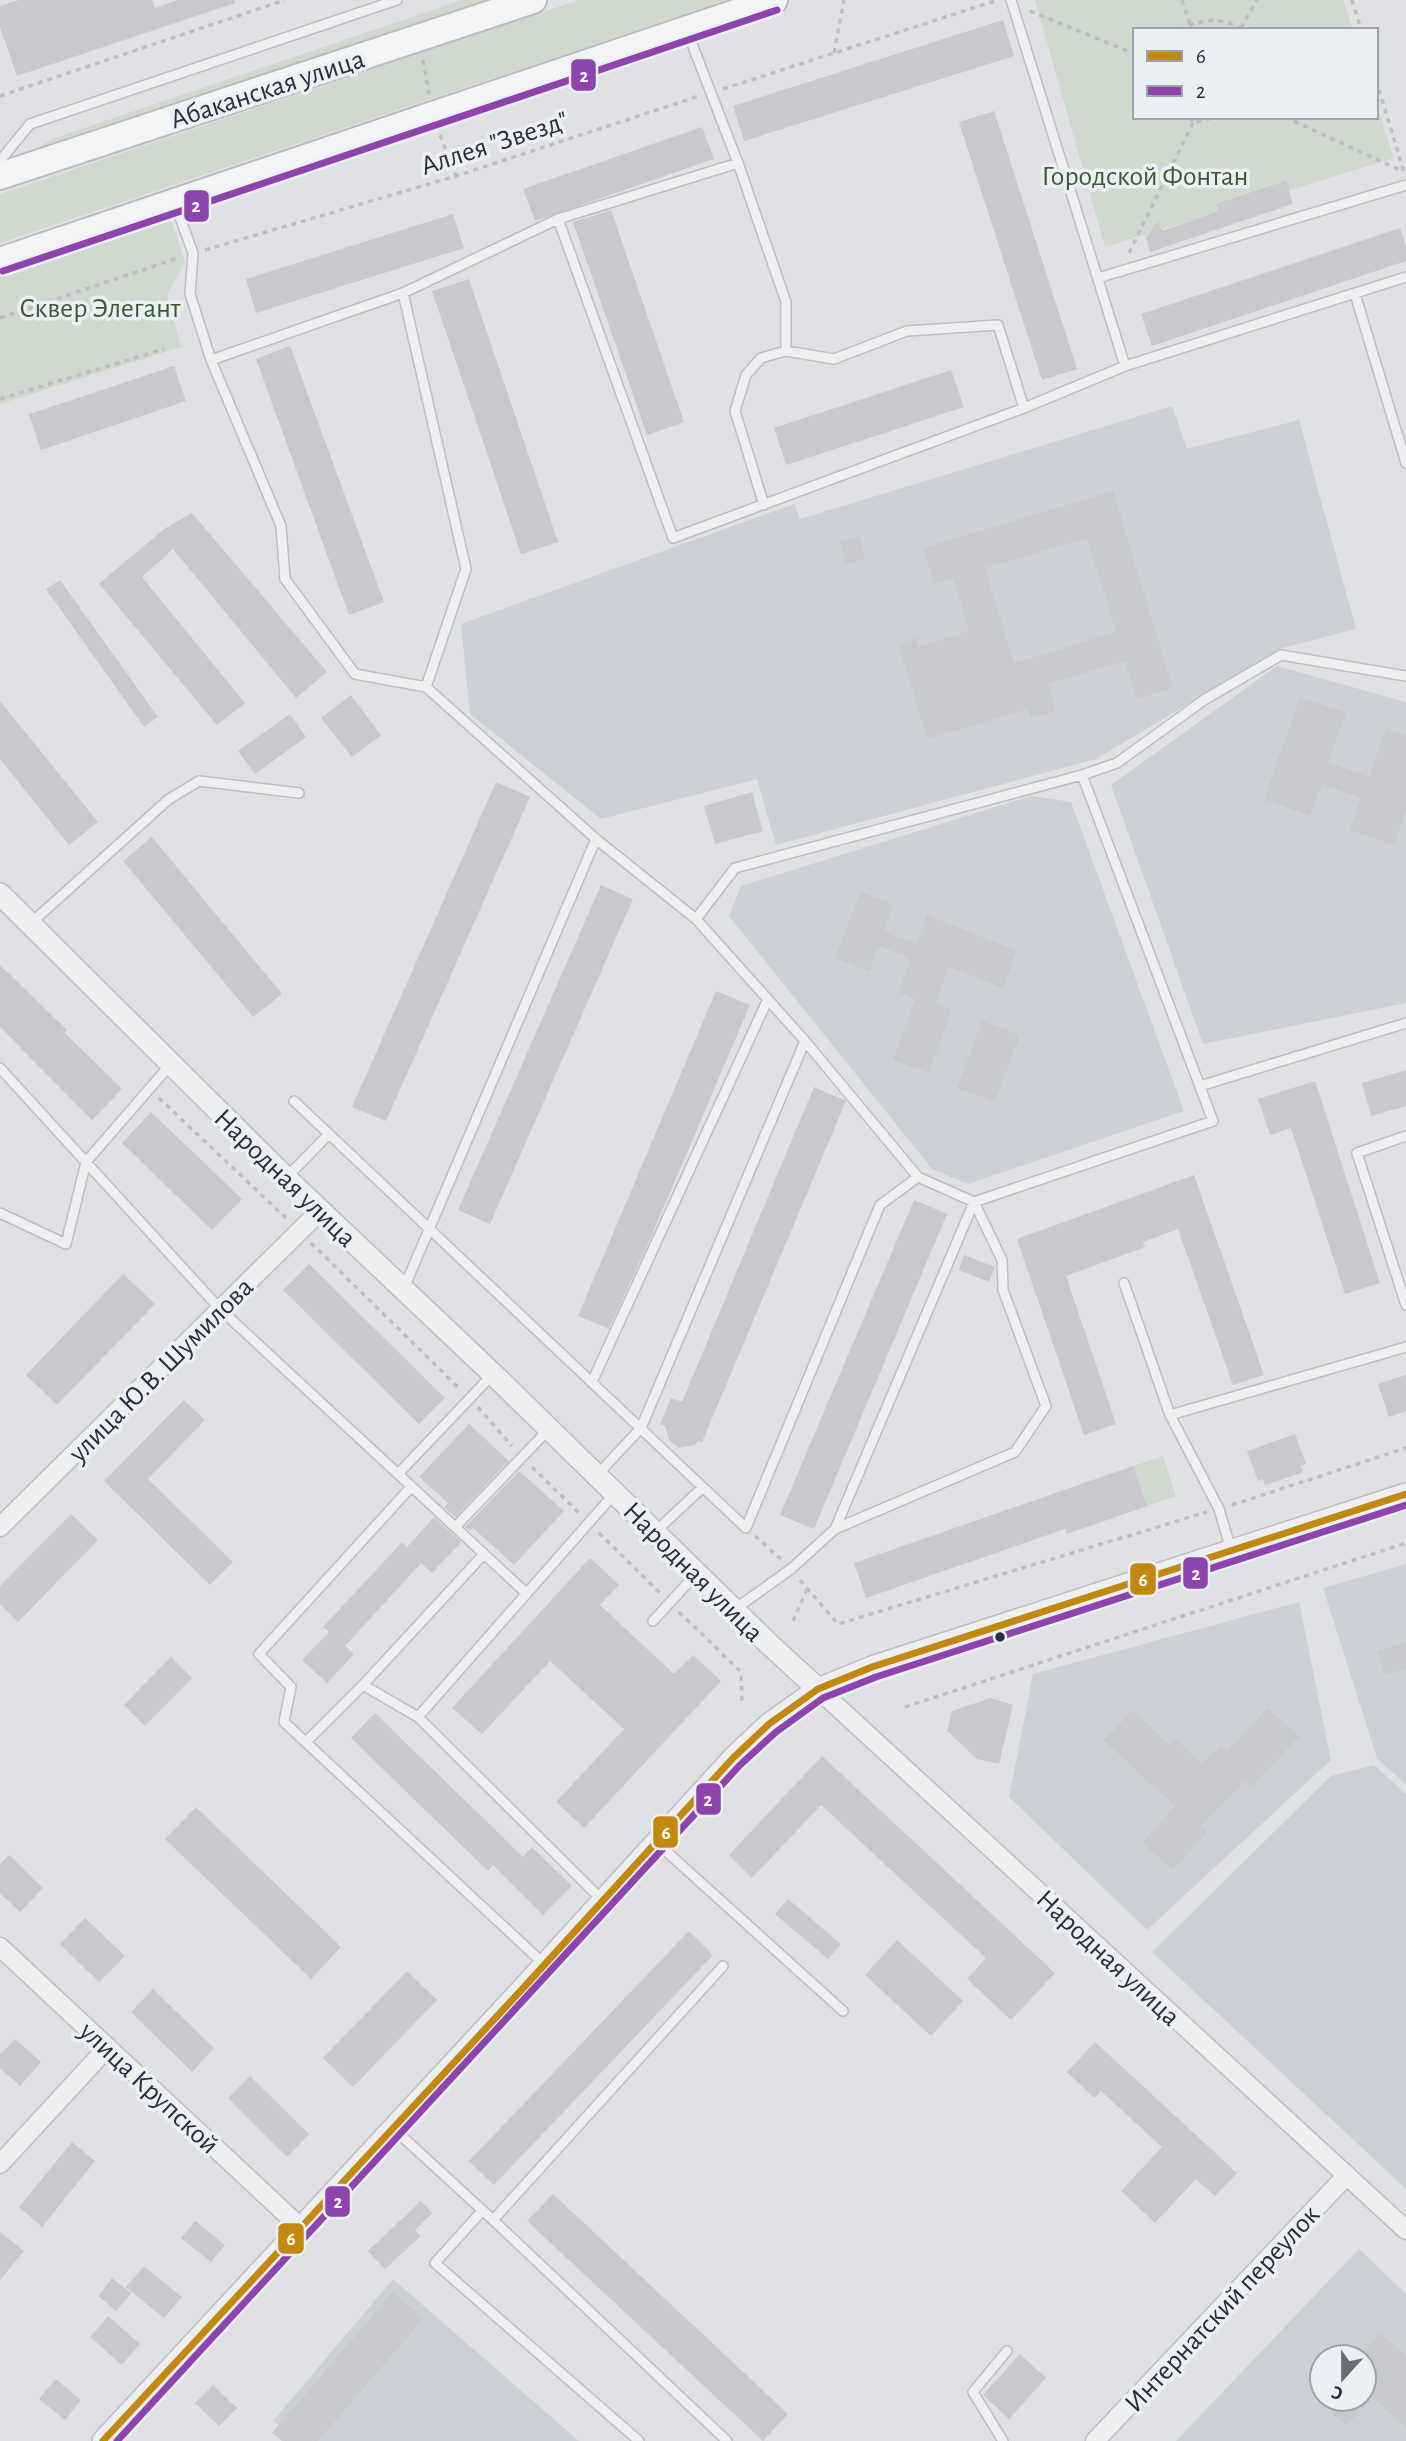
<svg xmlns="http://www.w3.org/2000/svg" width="1406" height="2441" font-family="'Alegreya Sans',sans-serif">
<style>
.built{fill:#ccd1d8;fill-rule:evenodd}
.green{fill:#d0d9ce}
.building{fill:#c7c9cc;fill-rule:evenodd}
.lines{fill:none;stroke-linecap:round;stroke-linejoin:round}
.service-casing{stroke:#bdbfc2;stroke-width:12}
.minor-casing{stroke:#bdbfc2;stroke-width:21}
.tertiary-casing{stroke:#bdbfc2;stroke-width:24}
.primary-casing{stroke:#babec2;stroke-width:30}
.path{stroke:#bebfc4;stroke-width:3.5;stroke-dasharray:5 5;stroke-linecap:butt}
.service{stroke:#eeeff1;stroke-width:9}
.minor{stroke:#eeeff1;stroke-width:18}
.tertiary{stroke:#eeeff1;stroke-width:21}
.primary{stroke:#f3f4f5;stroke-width:26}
.bus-1-casing{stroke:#ebf0f5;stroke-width:12}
.bus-2-casing{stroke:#ebf0f5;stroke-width:12}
.bus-1{stroke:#c28810;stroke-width:7}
.bus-2{stroke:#8e44ad;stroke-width:7}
.bus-dot{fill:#252f3e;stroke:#ebf0f5;stroke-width:2.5}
.labels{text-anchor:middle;stroke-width:7;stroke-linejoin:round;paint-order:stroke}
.street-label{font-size:28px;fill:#252f3e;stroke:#ebf0f5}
.park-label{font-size:28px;fill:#3b5b31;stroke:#ebf0f5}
.line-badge{stroke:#ebf0f5;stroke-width:2.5}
.badge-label{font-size:19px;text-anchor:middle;font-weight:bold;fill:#fff}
</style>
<rect width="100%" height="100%" fill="#dfe1e4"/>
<path class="built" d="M1172 406 1187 449 1299 420 1356 629 1282 648 1096 759 776 845 757 779 601 819 470 714 461 624 794 504 800 519Z
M1277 666 1406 702V1003L1203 1044 1111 785Z
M1031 796 1071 802 1184 1111 968 1184 932 1169 729 916 741 886Z
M1406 1564V1785L1377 1758 1323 1588Z
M1299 1602 1331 1760 1147 1930 1009 1797 1033 1674Z
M1374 1765 1406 1794V2189L1152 1952 1331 1776Z
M1359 2249 1406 2294V2441H1176ZM1322 2357H1364V2399H1322Z
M393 2279 579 2441H297L273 2421Z"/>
<path class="green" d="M462 0H498L22 158 52 139Z
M579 0H726L0 243V194Z
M1035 0H1343L1353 30H1135V117H1376V103L1394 158 1105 247Z
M165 219 172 223 185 262 167 295 181 347 0 404V275Z
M1163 1456 1176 1496 1147 1506 1133 1466Z"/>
<path class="building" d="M19 0H152L155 8 178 0H234L235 3 17 76 0 27V6Z
M1003 20 1014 56 744 141 733 106Z
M994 111 1077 369 1042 380 959 122Z
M702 127 714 159 535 221 523 189Z
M1286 181 1293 204 1150 252 1146 238 1158 221 1162 231 1219 211 1216 204Z
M611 210 684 422 647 435 573 222Z
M453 214 464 248 256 313 246 279Z
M1400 228 1406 247V261L1152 346 1141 314Z
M469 279 558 542 521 554 432 291Z
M290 346 384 602 349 615 256 359Z
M174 366 186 401 41 450 29 414Z
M951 370 964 407 786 465 774 428Z
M1113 491 1173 688 1136 699 1125 661 1048 684 1056 711 1031 718 1028 709 927 739 898 644 916 638 918 647 969 631 953 578 934 584 923 548ZM1087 538 1116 632 1014 663 985 568Z
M192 513 327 672 296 698 173 549 142 577 245 703 217 725 99 584 164 529Z
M860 537 865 559 846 564 840 541Z
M60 580 158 717 144 727 46 589Z
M351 695 381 735 352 757 321 718Z
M1300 697 1346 713 1328 762 1369 777 1386 728 1406 735V811L1394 845 1350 830 1361 798 1322 784 1310 816 1264 799Z
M0 701 98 822 69 845 0 759Z
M290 714 306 737 255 774 238 751Z
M496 782 530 797 386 1121 352 1107Z
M752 792 763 831 715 844 704 806Z
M152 837 282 994 253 1017 123 861Z
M601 885 633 899 490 1224 458 1210Z
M860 892 893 904 883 932 916 944 927 915 1017 951 1003 988 949 967 936 1003 952 1009 929 1073 893 1060 915 999 899 992 911 958 878 946 869 971 835 958Z
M0 965 67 1030 64 1032 122 1089 92 1120 0 1027Z
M716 991 750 1005 650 1239 609 1329 578 1316Z
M982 1021 1020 1035 995 1102 957 1088Z
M1406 1070V1106L1371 1116 1362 1083Z
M1315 1081 1380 1283 1345 1294 1291 1128 1270 1135 1258 1099Z
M814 1087 846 1101 702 1442 699 1440 694 1445 680 1448 669 1440 665 1426 660 1424 671 1398 682 1402Z
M151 1112 242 1199 212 1230 122 1143Z
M1194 1175 1264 1375 1233 1385 1178 1229 1143 1242 1145 1247 1066 1276 1116 1424 1084 1435 1017 1239Z
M914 1200 947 1214 814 1529 780 1515Z
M964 1255 995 1267 989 1282 959 1270Z
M309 1264 445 1398 419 1424 283 1290Z
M123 1274 155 1304 57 1405 26 1375Z
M1406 1375V1411L1389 1417 1378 1384Z
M184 1400 205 1420 148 1479 233 1562 210 1585 104 1481Z
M469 1424 509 1461 455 1517 444 1507 448 1503 419 1477Z
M1295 1434 1306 1464 1300 1466 1303 1472 1265 1485 1263 1479 1258 1481 1247 1451Z
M1133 1466 1147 1506 1067 1534 1065 1529 866 1598 854 1563Z
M519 1471 564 1511 514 1565 473 1528 470 1531 465 1527Z
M71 1514 98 1540 18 1622 0 1604V1586Z
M434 1517 461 1542 432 1573 421 1563 345 1646 354 1654 327 1683 302 1660 329 1632 323 1627 402 1542 407 1547Z
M590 1558 619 1585 600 1605 674 1674 693 1655 721 1681 584 1828 556 1802 624 1729 550 1661 482 1734 452 1708Z
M1406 1642V1669L1385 1675 1377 1651Z
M171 1657 192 1678 145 1726 124 1705Z
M991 1698 1013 1705 999 1764 977 1759 947 1731 952 1711Z
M1268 1708 1299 1737 1251 1787 1245 1781 1201 1826 1208 1832 1172 1870 1142 1842 1175 1807 1104 1740 1133 1710 1169 1745 1175 1738 1202 1764 1221 1745 1227 1751Z
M375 1713 523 1857 532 1847 572 1886 543 1915 493 1865 488 1871 351 1738Z
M822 1756 1055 1973 1011 2020 967 1979 986 1958 821 1805 752 1878 729 1855Z
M196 1807 341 1947 311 1979 165 1839Z
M9 1855 43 1888 20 1912 0 1893V1864Z
M788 1899 841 1944 828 1959 775 1914Z
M85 1918 125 1956 99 1982 60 1944Z
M689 1931 713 1955 494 2185 469 2161Z
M897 1940 963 2001 931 2036 865 1975Z
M407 1971 437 2000 353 2087 323 2058Z
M153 1989 214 2048 192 2072 131 2012Z
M15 2039 41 2062 20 2086 0 2068V2055Z
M1095 2042 1237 2173 1215 2196 1196 2179 1155 2223 1121 2191 1162 2147 1101 2091 1094 2098 1067 2072Z
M250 2076 309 2134 287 2157 228 2098Z
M72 2142 95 2161 42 2227 19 2207Z
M553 2194 788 2414 763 2441 527 2221Z
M421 2201 432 2213 415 2230 421 2236 385 2269 368 2251Z
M195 2221 225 2245 211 2262 181 2238Z
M0 2232 24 2251 0 2280Z
M144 2266 182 2297 164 2318 126 2287Z
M112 2278 131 2293 116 2311 98 2296Z
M393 2292 424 2318 318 2441H282L272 2433Z
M108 2316 140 2344 122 2365 90 2337Z
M1381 2333 1406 2356V2429L1373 2397 1346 2426 1317 2399H1364V2350Z
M1020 2354 1046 2378 1009 2419 983 2395Z
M56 2379 81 2400 65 2420 39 2399Z
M213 2385 237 2408 219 2426 195 2403Z"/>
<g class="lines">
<g class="service-casing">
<path id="service" d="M1011 0 1125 366
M687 31 738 163 786 302V351
M0 161 30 124 397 0
M175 204 193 253 190 294 211 360 281 526 285 579 355 674 426 687 596 839 696 919 805 1041 918 1177 974 1202 1213 1121 1082 775
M558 219 673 538 1024 408 1125 366 1406 277
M1098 278 1406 185
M403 293 466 569 426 687
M1355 294 1406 463
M211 360 403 293 558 219 738 163
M764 505 735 411 746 375 761 358 786 351 834 359 907 331 998 325 1024 408
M696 919 735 868 1082 775 1117 763 1204 700 1281 655 1406 676
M30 924 169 799 199 781 299 793
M0 1068 221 1310 398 1474
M1200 1086 1406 1023
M294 1101 746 1528 880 1205 918 1177
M1406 1136 1357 1153 1406 1305
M287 1177 329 1134
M0 1213 66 1244 86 1162 170 1065
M1124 1283 1170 1415 1219 1509 1231 1550
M404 1288 596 839
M493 1374 398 1474 526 1593
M592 1382 768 999
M1170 1415 1406 1347
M597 1475 641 1428 805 1041
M411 1487 259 1654 291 1687 284 1722 544 1964
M455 1527 549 1429
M835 1529 974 1202
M655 1532 702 1488
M735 1609 791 1569 835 1529 1015 1452 1046 1406 1003 1290 1002 1260 974 1202
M653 1621 697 1573
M363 1685 484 1554
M418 1717 615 1493
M306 1742 363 1685 418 1717 602 1900
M657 1843 843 2011
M394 2129 493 2220 723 1966
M482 2211 435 2263 639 2441
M493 2220 727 2441
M1003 2441 973 2392 1007 2351"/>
</g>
<g class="minor-casing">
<path id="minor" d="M0 1527 320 1211
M818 1689 1406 2230
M0 1947 300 2227
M0 2164 107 2048
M1095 2441 1347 2175"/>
</g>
<g class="tertiary-casing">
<path id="tertiary" d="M0 894 286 1178 493 1374 769 1644 818 1689
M103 2441 526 1985 733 1758 769 1724 818 1689 872 1667 1406 1494"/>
</g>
<g class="primary-casing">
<path id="primary" d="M0 176 533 0
M0 261 774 0"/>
</g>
<path class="path" d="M1182 0 1190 24
M1352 0 1361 30
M1030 11 1135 54
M1241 28 1257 0
M1180 30C1202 18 1222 17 1243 30
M834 53 844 0
M423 60 429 94
M1376 80 1404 172
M723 89 998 0
M0 96 285 0
M1191 117 1193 123 1216 117
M1285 117 1402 171
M440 135 456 176
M205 250 456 176 699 96
M1129 253 1193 123
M0 318 178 258
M0 399 164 349
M159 1098 288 1220
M311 1243 460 1389
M478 1407 512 1446
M532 1467 579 1513
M1232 1505 1406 1448
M599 1533 661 1594
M755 1536 781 1559
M800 1580 838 1624 1207 1512
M679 1612 741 1672 742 1703
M793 1621 807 1589
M905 1707 1406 1543"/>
<use href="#service" class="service"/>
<use href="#minor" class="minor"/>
<use href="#tertiary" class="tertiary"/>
<use href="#primary" class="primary"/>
<g class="bus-1-casing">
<path id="bus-1" d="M103 2441 526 1985 733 1758 769 1724 818 1689 872 1667 1406 1494"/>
</g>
<g class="bus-2-casing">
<path id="bus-2" d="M3 271 777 10
M117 2441 740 1765 776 1732 823 1698 876 1677 1406 1505"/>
</g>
<use href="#bus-1" class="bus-1"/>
<use href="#bus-2" class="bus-2"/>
</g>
<circle class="bus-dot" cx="1000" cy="1637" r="6"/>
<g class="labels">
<g class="street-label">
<text transform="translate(267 88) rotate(-18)" y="10">Абаканская улица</text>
<text transform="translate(494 142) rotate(-18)" y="10">Аллея "Звезд"</text>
<text transform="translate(286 1177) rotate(44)" y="10">Народная улица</text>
<text transform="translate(160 1369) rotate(-45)" y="10">улица Ю.В. Шумилова</text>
<text transform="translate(694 1571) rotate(45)" y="10">Народная улица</text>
<text transform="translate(1109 1957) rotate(43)" y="10">Народная улица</text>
<text transform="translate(150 2087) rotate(43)" y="10">улица Крупской</text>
<text transform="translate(1221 2308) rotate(-47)" y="10">Интернатский переулок</text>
</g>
<g class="park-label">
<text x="1145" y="185">Городской Фонтан</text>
<text x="100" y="317">Сквер Элегант</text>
</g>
</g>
<g class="line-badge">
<rect x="570" y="58" width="27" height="34" rx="7" fill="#8e44ad"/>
<rect x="183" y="189" width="27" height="34" rx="7" fill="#8e44ad"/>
<rect x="1182" y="1556" width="27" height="34" rx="7" fill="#8e44ad"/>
<rect x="1129" y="1562" width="28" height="34" rx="7" fill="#c28810"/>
<rect x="695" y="1782" width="27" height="34" rx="7" fill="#8e44ad"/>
<rect x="652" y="1815" width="27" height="34" rx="7" fill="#c28810"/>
<rect x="324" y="2185" width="27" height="33" rx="7" fill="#8e44ad"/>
<rect x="277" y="2222" width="28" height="33" rx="7" fill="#c28810"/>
</g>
<g class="badge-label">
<text x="584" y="82">2</text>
<text x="196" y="212">2</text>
<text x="1196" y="1580">2</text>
<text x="1143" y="1586">6</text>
<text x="708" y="1806">2</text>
<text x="666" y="1839">6</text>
<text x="338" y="2208">2</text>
<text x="291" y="2245">6</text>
</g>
<rect x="1133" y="28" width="245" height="91" fill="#ebf0f5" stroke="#9ca3ac" stroke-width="2"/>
<rect x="1147" y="51" width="35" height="10" fill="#c28810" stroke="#9ca3ac" stroke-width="2"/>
<text x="1196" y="63" font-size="21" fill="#252f3e">6</text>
<rect x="1147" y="86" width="35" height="10" fill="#8e44ad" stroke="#9ca3ac" stroke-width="2"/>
<text x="1196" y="98" font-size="21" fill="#252f3e">2</text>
<g transform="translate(1343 2378) rotate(201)"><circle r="33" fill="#ebf0f5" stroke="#9ca3ac" stroke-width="2"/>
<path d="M0-5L12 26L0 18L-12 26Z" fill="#666d78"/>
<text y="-10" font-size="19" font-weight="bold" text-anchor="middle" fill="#252f3e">С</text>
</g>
</svg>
